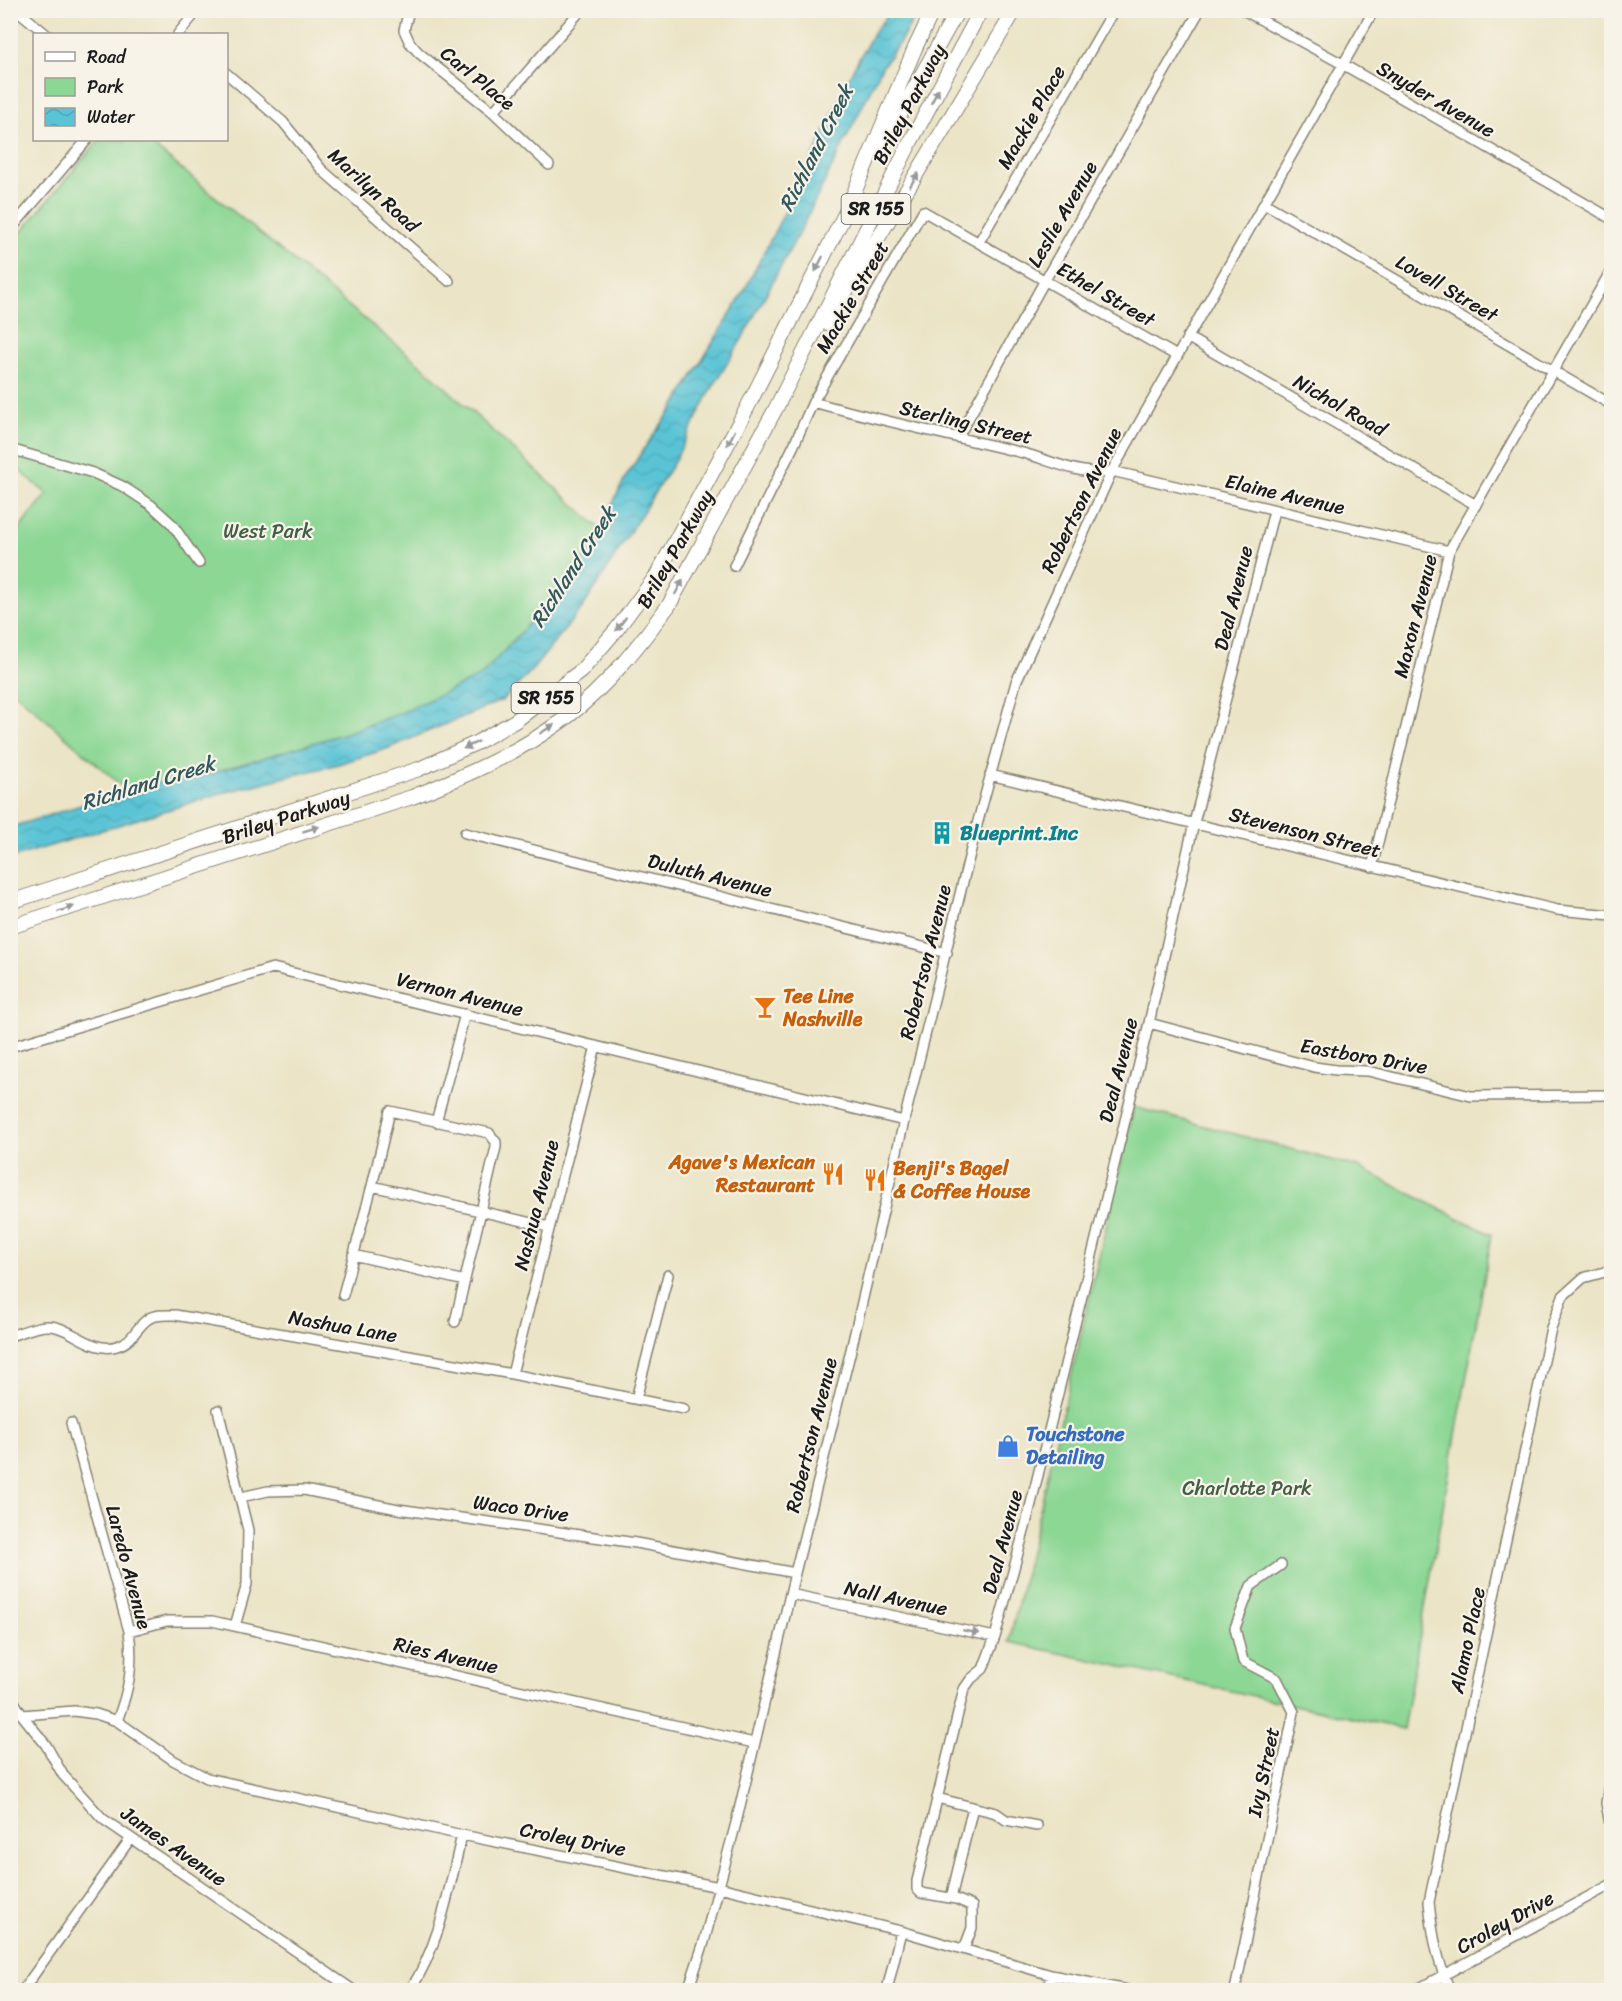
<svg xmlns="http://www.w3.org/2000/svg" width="1622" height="2001" font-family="Sriracha,sans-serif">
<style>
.green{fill:#8cd794;stroke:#547a58;stroke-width:1.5}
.water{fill:url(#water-waves);stroke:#3b7079;stroke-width:1.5}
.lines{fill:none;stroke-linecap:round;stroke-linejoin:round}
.minor-casing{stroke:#848071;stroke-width:12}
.highway-casing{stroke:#848071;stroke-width:16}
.minor{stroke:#fff;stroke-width:9}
.highway{stroke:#fff;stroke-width:14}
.oneway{fill:#999}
.labels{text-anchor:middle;stroke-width:4.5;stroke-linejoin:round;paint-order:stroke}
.shield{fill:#f7f3e8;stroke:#5e5c59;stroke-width:1.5}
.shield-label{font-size:18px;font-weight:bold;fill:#1c1c1c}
.street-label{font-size:20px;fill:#1c1c1c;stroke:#f7f3e8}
.park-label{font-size:20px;fill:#435d46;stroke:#f7f3e8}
.culture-label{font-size:20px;font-weight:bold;fill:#0d838f;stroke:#f7f3e8;text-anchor:start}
.food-label{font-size:20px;font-weight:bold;fill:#c56008;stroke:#f7f3e8;text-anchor:start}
.shop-label{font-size:20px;font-weight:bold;fill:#366cbe;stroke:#f7f3e8;text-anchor:start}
.water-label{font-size:21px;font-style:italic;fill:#32575d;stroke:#f7f3e8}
</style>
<defs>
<pattern id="water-waves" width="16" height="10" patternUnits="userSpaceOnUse" patternTransform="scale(1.5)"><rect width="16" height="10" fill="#5ac4d6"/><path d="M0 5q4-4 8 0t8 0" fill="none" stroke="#4ea8b7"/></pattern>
</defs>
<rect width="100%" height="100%" fill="#f7f3e8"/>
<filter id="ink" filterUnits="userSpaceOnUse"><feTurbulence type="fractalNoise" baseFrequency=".0167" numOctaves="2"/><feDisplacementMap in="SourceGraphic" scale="12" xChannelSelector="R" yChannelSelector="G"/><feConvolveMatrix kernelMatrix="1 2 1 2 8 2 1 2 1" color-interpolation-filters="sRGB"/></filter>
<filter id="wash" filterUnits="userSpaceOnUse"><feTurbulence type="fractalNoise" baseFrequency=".008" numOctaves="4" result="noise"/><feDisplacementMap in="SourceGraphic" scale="24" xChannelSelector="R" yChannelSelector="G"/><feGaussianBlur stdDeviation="1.35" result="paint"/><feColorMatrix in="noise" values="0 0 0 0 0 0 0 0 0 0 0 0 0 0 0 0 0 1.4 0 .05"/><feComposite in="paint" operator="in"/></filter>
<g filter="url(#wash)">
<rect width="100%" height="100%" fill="#ebe4c6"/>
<path class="green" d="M99 140H146L422 366 607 535 477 687 361 739 132 795 11 689V539L47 494 11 463V244Z
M1134 1107 1358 1167 1492 1235 1403 1729 1009 1642Z"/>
<path class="water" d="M892 10 919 11 900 42 882 67 800 231 742 339 711 390 674 462 585 604 534 668 503 700 386 749 335 765 226 792 11 858V827L145 785 205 775 346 733 400 713 481 676 553 597 588 554 625 478 647 444 674 407 744 291 812 159 854 67 876 29Z"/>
</g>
<g filter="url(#ink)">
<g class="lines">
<g class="minor-casing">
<path id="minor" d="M17 10 46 34
M409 10 404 30 410 43 419 53 493 112 549 165
M1243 10 1337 61 1612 219
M178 34 198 10
M226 73 283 122 322 170 449 281
M493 112 581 10
M1264 203 1612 405
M10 230 87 140
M979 242 1114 10
M1187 337 1476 505
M813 402C882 421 953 436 1023 453 1050 460 1085 478 1112 471L1449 551
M958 437 1045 280 1200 10
M10 449 93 473 122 486 151 505 172 524 199 563
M734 566 794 445 813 402 923 211 1177 356
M990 775 1557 910 1612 915
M465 833 947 953
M1372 867 1449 551 1612 269
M1149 1023 1314 1067 1336 1070 1368 1071 1471 1096 1612 1095
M10 1047 273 968 904 1121
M436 1122 465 1014
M353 1255 465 1281
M343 1295 372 1186
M455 1322 496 1147V1142L489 1133 390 1111 372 1186 549 1227
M10 1336C23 1332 42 1323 56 1327 76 1332 94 1353 117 1346 134 1341 135 1328 148 1319 155 1314 166 1315 175 1315L512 1374 684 1409
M512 1374 596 1046
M636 1399 668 1275
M218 1410 248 1530 247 1584 235 1626
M71 1423 129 1631C134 1666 129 1689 117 1721
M241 1497 268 1491 304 1490 398 1509 636 1543 795 1573
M790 1594 995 1637
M129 1631 167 1621H212L754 1743
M10 1695 22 1715 46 1745 63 1775 103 1819 353 1990
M22 1715 74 1711 96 1714 117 1721 173 1760 207 1778 462 1835 719 1887 901 1931 1051 1975 1127 1990
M1612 1769 1606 1803 1612 1835
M937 1798 996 1813 1006 1820 1037 1826
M951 1898 973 1807
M964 1949 972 1928V1906L956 1899 921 1893 917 1889V1881L964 1689 971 1679 983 1669 995 1637 1026 1524 1149 1023 1194 823 1274 511
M23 1990 131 1838
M410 1990C440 1945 449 1888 462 1835
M688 1990 704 1942 736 1823 795 1573 850 1354 904 1121 978 821 1016 682 1112 471 1374 10
M887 1990 901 1931
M1048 1990 1051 1975
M1235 1990 1294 1712 1277 1679 1243 1661 1235 1628 1251 1586 1281 1565
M1416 1990 1612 1884
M1450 1990C1437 1962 1432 1933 1429 1902L1551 1328 1563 1296 1583 1278 1612 1270"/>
</g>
<g class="highway-casing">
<path id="highway" d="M881 148 958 10
M827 323 1015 10
M10 902 419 769 476 743 515 721 581 671 617 629 657 575 747 408 846 212 915 48 933 10
M10 927 412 797C466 776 520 752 567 717 607 687 639 645 669 605L775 410 910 143 981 10"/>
</g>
<use href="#minor" class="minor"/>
<use href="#highway" class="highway"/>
</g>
<defs><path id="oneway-solid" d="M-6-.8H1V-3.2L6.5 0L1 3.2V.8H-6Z" transform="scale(1.5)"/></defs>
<g class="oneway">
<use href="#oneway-solid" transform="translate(935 96) rotate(-62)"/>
<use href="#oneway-solid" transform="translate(914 180) rotate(-59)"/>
<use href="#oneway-solid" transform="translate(819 264) rotate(117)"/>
<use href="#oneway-solid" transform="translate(731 438) rotate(118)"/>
<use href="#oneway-solid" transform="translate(679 587) rotate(-62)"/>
<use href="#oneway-solid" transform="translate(621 624) rotate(127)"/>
<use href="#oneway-solid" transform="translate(547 729) rotate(-32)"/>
<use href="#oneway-solid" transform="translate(471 745) rotate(154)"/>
<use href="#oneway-solid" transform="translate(311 829) rotate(-17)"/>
<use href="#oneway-solid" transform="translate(66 909) rotate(-18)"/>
<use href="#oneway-solid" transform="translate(971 1632) rotate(12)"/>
</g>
</g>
<defs>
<g id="building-bare" transform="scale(1.8)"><path d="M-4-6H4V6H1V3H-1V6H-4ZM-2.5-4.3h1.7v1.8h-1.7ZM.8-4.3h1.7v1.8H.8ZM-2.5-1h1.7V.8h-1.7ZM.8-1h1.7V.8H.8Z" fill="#0f9aa8" stroke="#f7f3e8" stroke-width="2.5" paint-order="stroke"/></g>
<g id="bar-bare" transform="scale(1.8)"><path d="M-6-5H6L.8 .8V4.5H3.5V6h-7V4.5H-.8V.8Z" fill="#e8710a" stroke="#f7f3e8" stroke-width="2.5" paint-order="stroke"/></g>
<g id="restaurant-bare" transform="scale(1.8)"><path d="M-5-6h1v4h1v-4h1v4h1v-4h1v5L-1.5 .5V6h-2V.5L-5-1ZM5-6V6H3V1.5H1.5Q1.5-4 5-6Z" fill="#e8710a" stroke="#f7f3e8" stroke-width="2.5" paint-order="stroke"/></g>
<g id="shop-bare" transform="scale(1.8)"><path d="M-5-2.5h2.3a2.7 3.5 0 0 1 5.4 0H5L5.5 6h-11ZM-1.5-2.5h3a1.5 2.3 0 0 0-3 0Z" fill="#3f7fe0" stroke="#f7f3e8" stroke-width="2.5" paint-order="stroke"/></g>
</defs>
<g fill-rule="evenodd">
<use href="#building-bare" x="942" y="833"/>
<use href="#bar-bare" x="765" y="1007"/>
<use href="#restaurant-bare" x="833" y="1174"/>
<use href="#restaurant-bare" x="875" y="1180"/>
<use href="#shop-bare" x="1008" y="1446"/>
</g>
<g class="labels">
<g class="shield">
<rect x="841.5" y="194" width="69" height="30" rx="4.5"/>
<rect x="511.5" y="683" width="69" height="30" rx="4.5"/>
</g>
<g class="shield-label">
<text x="876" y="215">SR 155</text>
<text x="546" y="704">SR 155</text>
</g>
<g class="street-label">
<text transform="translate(478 78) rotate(39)" y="7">Carl Place</text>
<text transform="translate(1436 99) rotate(30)" y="7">Snyder Avenue</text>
<text transform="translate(909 104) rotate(-62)" y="7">Briley Parkway</text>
<text transform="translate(1031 117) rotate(-60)" y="7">Mackie Place</text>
<text transform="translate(374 190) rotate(42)" y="7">Marilyn Road</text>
<text transform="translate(1062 214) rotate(-60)" y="7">Leslie Avenue</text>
<text transform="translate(1447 288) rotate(30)" y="7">Lovell Street</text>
<text transform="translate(1106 294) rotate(30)" y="7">Ethel Street</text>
<text transform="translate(852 297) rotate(-60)" y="7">Mackie Street</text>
<text transform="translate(1340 405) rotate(30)" y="7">Nichol Road</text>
<text transform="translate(966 422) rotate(13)" y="7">Sterling Street</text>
<text transform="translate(1285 494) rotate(13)" y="7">Elaine Avenue</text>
<text transform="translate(1081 500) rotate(-64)" y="7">Robertson Avenue</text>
<text transform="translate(675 549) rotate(-60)" y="7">Briley Parkway</text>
<text transform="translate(1233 598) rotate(-76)" y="7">Deal Avenue</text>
<text transform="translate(1415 616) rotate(-76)" y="7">Maxon Avenue</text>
<text transform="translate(286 817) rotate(-18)" y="7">Briley Parkway</text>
<text transform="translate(1305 832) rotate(14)" y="7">Stevenson Street</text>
<text transform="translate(710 875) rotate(14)" y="7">Duluth Avenue</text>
<text transform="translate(925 962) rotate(-76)" y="7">Robertson Avenue</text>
<text transform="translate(460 994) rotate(14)" y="7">Vernon Avenue</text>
<text transform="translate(1364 1056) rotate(10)" y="7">Eastboro Drive</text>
<text transform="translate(1118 1070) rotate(-76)" y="7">Deal Avenue</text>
<text transform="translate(536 1205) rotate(-76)" y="7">Nashua Avenue</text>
<text transform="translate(343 1326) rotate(10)" y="7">Nashua Lane</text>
<text transform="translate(811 1435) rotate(-76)" y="7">Robertson Avenue</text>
<text transform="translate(521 1508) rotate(8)" y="7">Waco Drive</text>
<text transform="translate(1002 1542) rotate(-75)" y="7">Deal Avenue</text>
<text transform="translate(129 1567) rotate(75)" y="7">Laredo Avenue</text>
<text transform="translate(896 1598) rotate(12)" y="7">Nall Avenue</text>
<text transform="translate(1467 1640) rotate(-78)" y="7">Alamo Place</text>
<text transform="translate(446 1655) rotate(13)" y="7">Ries Avenue</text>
<text transform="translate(1263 1772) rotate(-78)" y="7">Ivy Street</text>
<text transform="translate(573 1839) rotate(11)" y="7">Croley Drive</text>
<text transform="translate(174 1846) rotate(35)" y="7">James Avenue</text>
<text transform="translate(1505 1922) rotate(-29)" y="7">Croley Drive</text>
</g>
<g class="park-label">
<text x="268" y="538">West Park</text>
<text x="1247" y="1495">Charlotte Park</text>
</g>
<g class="culture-label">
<text x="960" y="840">Blueprint.Inc</text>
</g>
<g class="food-label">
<text x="783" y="1003">Tee Line<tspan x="783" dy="23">Nashville</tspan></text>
<text x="815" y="1169" text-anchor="end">Agave's Mexican<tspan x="815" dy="23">Restaurant</tspan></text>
<text x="893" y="1175">Benji's Bagel<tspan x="893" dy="23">&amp; Coffee House</tspan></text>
</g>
<g class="shop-label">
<text x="1026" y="1441">Touchstone<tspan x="1026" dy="23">Detailing</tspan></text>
</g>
<g class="water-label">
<text transform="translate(816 148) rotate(-63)" y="7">Richland Creek</text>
<text transform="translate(573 567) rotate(-57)" y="7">Richland Creek</text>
<text transform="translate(148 783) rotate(-17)" y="7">Richland Creek</text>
</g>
</g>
<rect width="1622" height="2001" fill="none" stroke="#f7f3e8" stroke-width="36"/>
<rect x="33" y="33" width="195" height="108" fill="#f7f3e8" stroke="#9f9d96" stroke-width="1.5"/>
<rect x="45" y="52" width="30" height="9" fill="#ffffff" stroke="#9f9d96" stroke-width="1.5"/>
<text x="87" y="63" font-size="18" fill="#1c1c1c">Road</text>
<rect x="45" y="78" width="30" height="18" fill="#8cd794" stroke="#9f9d96" stroke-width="1.5"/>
<text x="87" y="93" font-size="18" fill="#1c1c1c">Park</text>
<rect x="45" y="108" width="30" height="18" fill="url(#water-waves)" stroke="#9f9d96" stroke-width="1.5"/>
<text x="87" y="123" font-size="18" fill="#1c1c1c">Water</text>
</svg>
